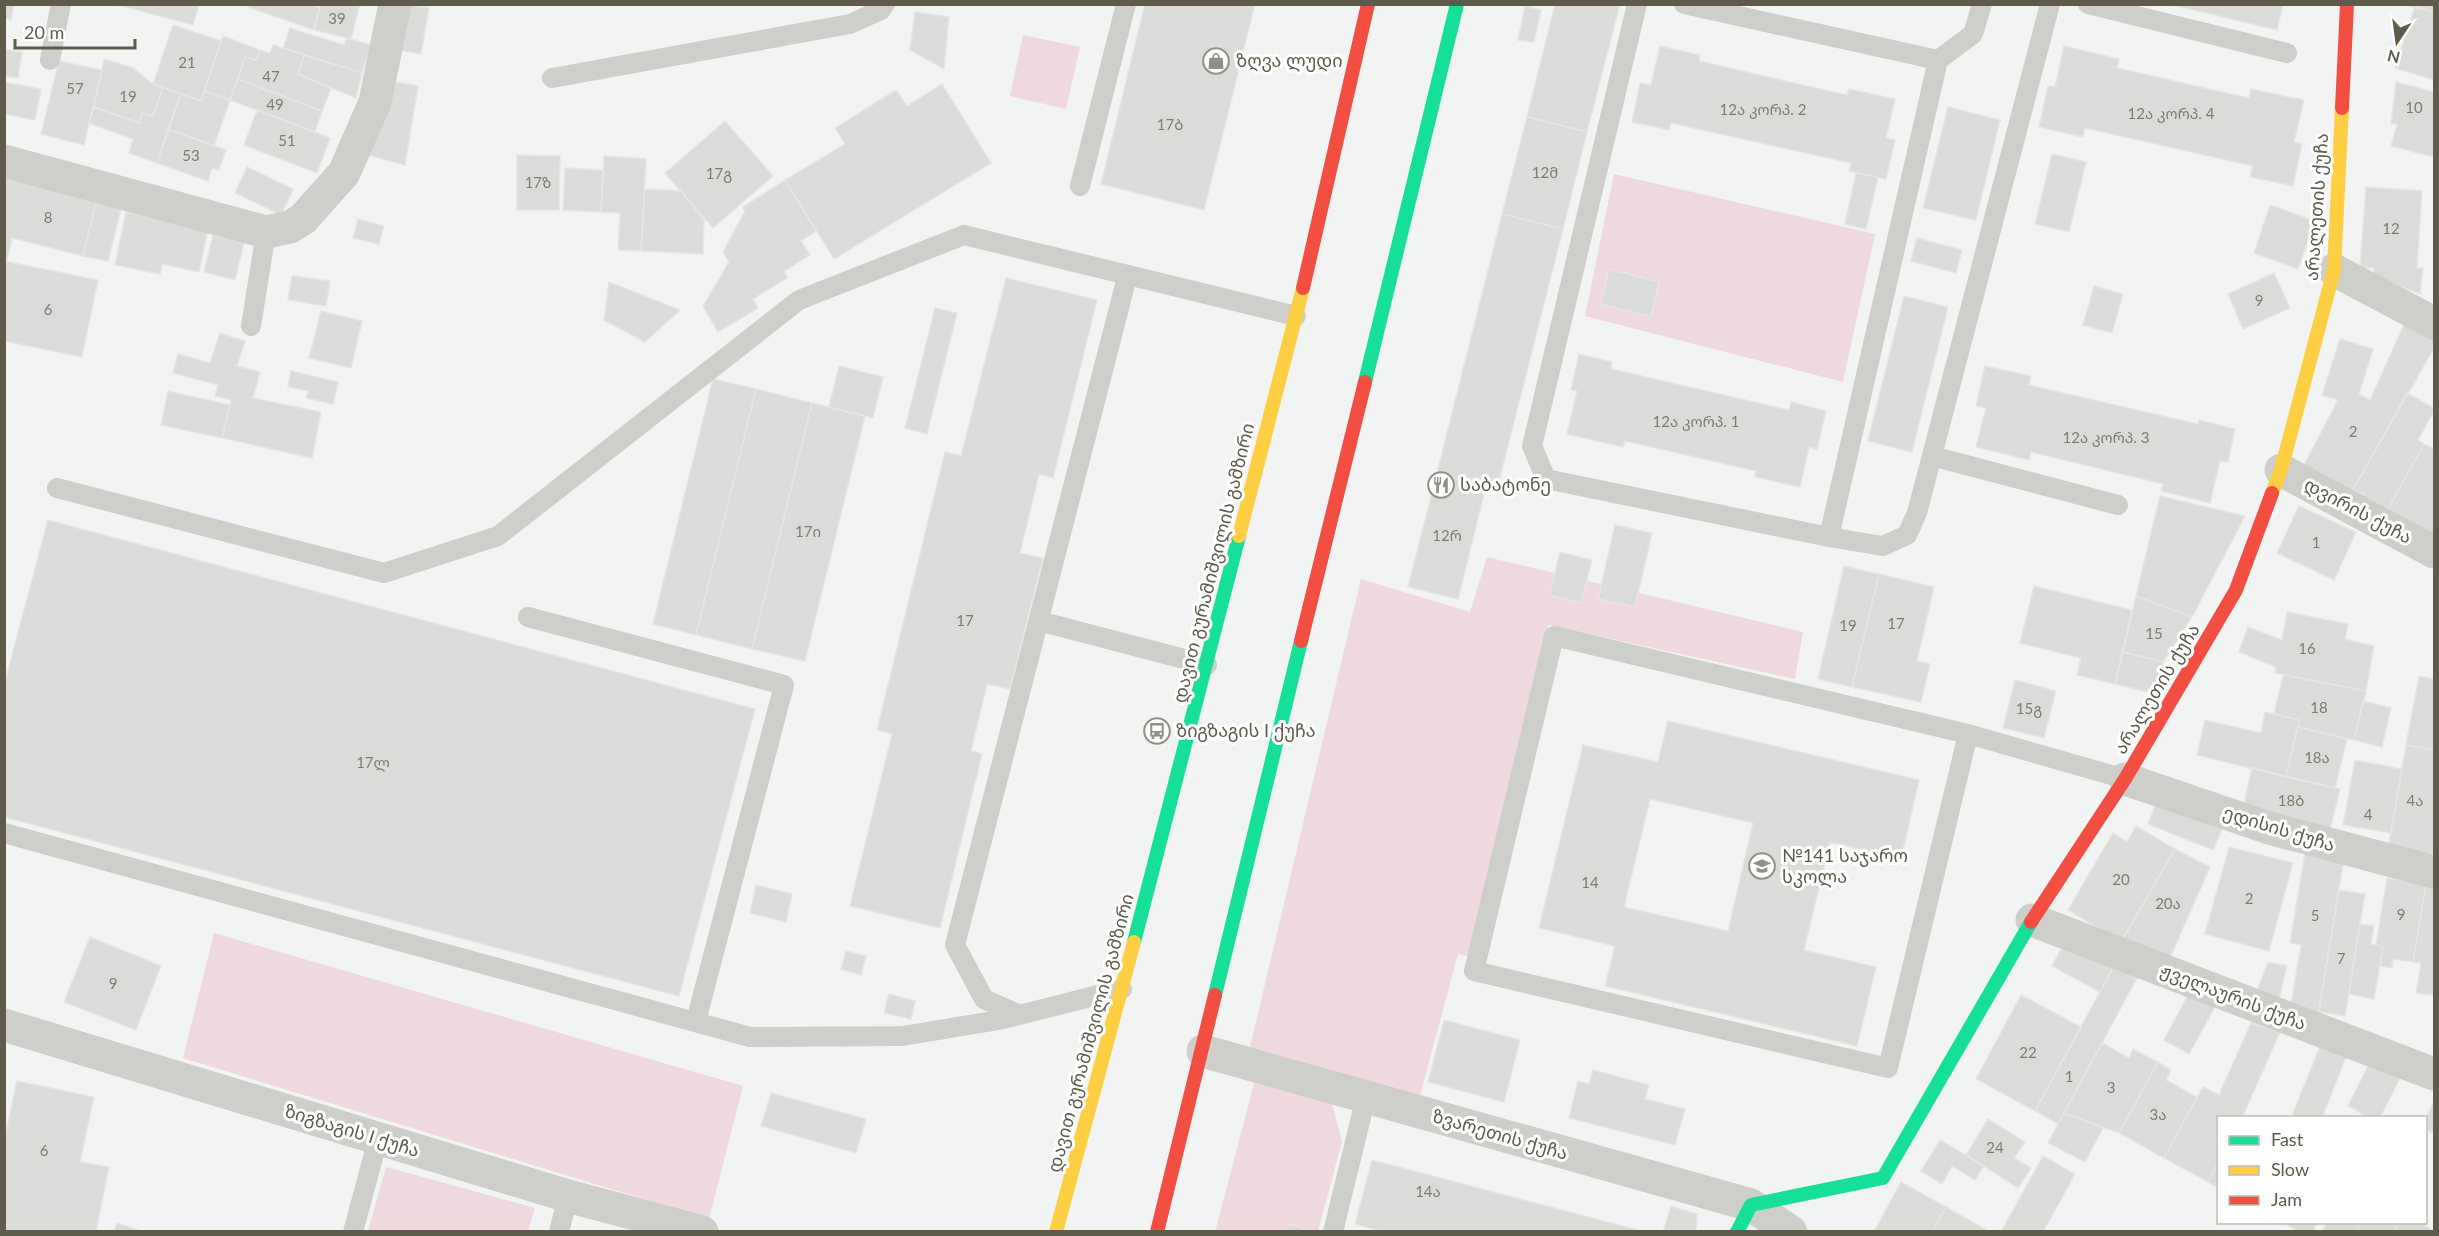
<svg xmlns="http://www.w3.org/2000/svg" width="2439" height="1236" font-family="Lato,'Noto Sans Georgian',sans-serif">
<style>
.green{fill:#efd9de}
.building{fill:#dbdcda;stroke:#e5e5e4;stroke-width:1.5;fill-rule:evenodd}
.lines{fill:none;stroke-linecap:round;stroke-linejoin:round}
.lane{stroke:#cececa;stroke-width:20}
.street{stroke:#cececa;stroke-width:33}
.fast{stroke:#16e098;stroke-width:14}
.slow{stroke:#ffcf43;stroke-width:14}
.jam{stroke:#f24e42;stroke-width:14}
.labels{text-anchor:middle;stroke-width:6;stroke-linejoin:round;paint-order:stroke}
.number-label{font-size:15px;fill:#7e7c6f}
.poi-label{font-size:18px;fill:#5e5b4a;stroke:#fff;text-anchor:start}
.street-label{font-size:18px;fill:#5e5b4a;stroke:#fff}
</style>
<rect width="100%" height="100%" fill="#f2f3f3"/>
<path class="green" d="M1023 35 1080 47 1066 109 1010 96Z
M1614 174 1875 234 1843 382 1585 316Z
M1487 557 1803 632 1795 679 1548 625 1473 957 1458 954 1420 1096 1250 1047 1361 579 1470 612Z
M214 933 743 1086 709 1219 183 1058Z
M1256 1076 1331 1099 1342 1142 1318 1231 1215 1232Z
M386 1167 535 1208 528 1231H368Z"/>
<path class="building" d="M4 4H14L11 20 4 18Z
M115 4H199L193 25Z
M249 4H309L320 8 314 30 248 7Z
M320 4H360L351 39 314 30Z
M408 4 429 8 421 54 396 50Z
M1145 4H1255L1204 210 1101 184Z
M1555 4H1620L1587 132 1527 117Z
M2169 4H2283L2277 30Z
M2434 4V12L2404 5V4Z
M1525 6 1541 10 1534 42 1518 40Z
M2415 6 2434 12V80L2395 68Z
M915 12 949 17 944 69 910 50Z
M173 25 221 41 201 101 153 84Z
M290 28 344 45 347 38 371 45 362 73 283 48Z
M223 36 260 50 256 60 245 57 230 100 204 91Z
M273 45 304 55 298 74 331 89 322 111 238 79 245 57 256 60 260 50 270 53Z
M1660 46 1700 55 1699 61 1847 95 1849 89 1895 99 1886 138 1895 140 1886 179 1849 171 1851 163 1671 123 1669 130 1632 122 1640 83 1651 85Z
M2064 46 2119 59 2117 68 2249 98 2251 89 2304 100 2294 142 2302 144 2293 186 2250 177 2253 166 2085 128 2083 137 2039 127 2048 86 2055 87Z
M4 49 22 52 18 78 4 76Z
M304 55 362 73 356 98 298 74Z
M104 59 133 68 153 84 163 87 153 116 142 113 139 123 94 107Z
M59 61 102 70 84 145 41 134Z
M238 79 322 111 315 132 230 100Z
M392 81 418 86 405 165 367 155Z
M4 82 41 89 35 120 4 114Z
M2396 82 2434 92V157L2391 146 2397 124H2391Z
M942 84 991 163 834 259 785 180 845 144 835 128 896 90 907 106Z
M163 87 181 94 157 163 129 153 133 139 89 123 94 107 139 123 142 113 153 116Z
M204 91 230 100 214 146 168 129 181 94 201 101Z
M1948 107 2000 120 1976 220 1923 208Z
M257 110 330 138 317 173 244 145Z
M1527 117 1587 132 1563 229 1502 214Z
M725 121 773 176 713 228 665 173Z
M168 129 226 150 219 170 212 168 208 181 157 163Z
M2052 154 2086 162 2069 232 2035 224Z
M517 155 560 156 559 210H517Z
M604 156 646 159 641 251 618 250 620 213 601 212Z
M247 167 293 189 281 215 235 193Z
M565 168 603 170 601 212 563 210Z
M1856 173 1878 177 1866 229 1845 224Z
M4 176 97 198 83 256 12 238 7 261H4Z
M785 180 816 231 801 241 810 255 784 271 787 278 753 299 758 308 718 332 703 306 729 262 723 252 745 211 743 207Z
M2366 187 2422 191 2417 268H2423L2420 294 2373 276 2374 268 2360 267Z
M645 189 681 191 704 220 703 254 641 251Z
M97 198 122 205 108 261 83 256Z
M2270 205 2315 221 2298 269 2254 253Z
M126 212 208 229 199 272 162 264 160 274 115 265Z
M1502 214 1563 229 1497 489 1437 473Z
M358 219 384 226 379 244 353 238Z
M213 235 244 243 235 280 204 272Z
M1917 238 1962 250 1956 273 1911 261Z
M4 261 98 280 82 357 4 341Z
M1609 269 1659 282 1651 317 1601 304Z
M2274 273 2290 308 2243 329 2228 294Z
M292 276 330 281 326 306 288 300Z
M1006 278 1097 300 1053 478 1039 474 1020 553 1043 558 1010 689 987 684 971 751 982 754 940 928 850 906 892 734 877 730 945 452 961 456Z
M609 282 680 310 645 342 604 320Z
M2094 286 2123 294 2112 333 2083 325Z
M1904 296 1948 307 1912 452 1868 441Z
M935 308 957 313 927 434 905 428Z
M321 311 362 321 351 368 309 358Z
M2405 322 2434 340V348L2353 490 2304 465 2338 400 2322 395 2340 339 2373 349 2359 394 2370 400Z
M220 333 245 341 237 366 260 372 253 398 321 412 312 458 222 438 231 400 215 396 218 385 173 373 178 354 210 363Z
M1579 354 1612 362 1611 369 1789 410 1791 402 1826 411 1817 449 1809 447 1800 487 1755 477 1756 471 1625 441 1623 447 1567 434 1577 391 1571 390Z
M839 366 883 377 873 418 829 407Z
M1985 366 2031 376 2029 385 2198 424 2199 420 2235 429 2228 462 2220 461 2210 503 2161 491 2163 484 2031 452 2029 460 1976 447 1986 408 1976 406Z
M291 371 338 382 333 404 306 398 308 391 288 387Z
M713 379 756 389 696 635 653 624Z
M756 389 812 403 752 649 696 635Z
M168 391 230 405 222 438 161 425Z
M2407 393 2434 408V411L2418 440 2424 444 2388 509 2353 490Z
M812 403 865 416 805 661 752 649Z
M2424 444 2434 449V535L2388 509Z
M1437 473 1486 486 1458 599 1408 587Z
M2160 496 2245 516 2192 617 2136 596Z
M2299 506 2356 532 2334 580 2277 553Z
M48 520 755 709 679 996 4 817V685Z
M1615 525 1652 533 1635 607 1598 599Z
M1560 552 1592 560 1581 603 1549 595Z
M1844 566 1879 574 1852 687 1818 679Z
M1879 574 1934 587 1917 661 1930 664 1921 702 1852 687Z
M2034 586 2132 610 2115 684 2077 675 2081 658 2020 643Z
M2136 596 2192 617 2163 662 2123 652Z
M2287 612 2348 624 2345 639 2374 646 2366 691 2275 673 2276 667 2239 652 2248 627 2282 640Z
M2123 652 2163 662 2155 694 2115 684Z
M2283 675 2366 691 2354 740 2298 727 2299 720 2274 714Z
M2419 676 2434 679V750L2406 745Z
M2015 680 2056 691 2044 738 2003 728Z
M2363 701 2391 708 2382 747 2354 740Z
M2265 712 2299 720 2286 777 2197 755 2205 720 2261 733Z
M1668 721 1919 780 1901 859 1830 842 1804 950 1876 967 1857 1046 1605 986 1615 946 1539 928 1583 745 1658 762ZM1650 799 1753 823 1728 931 1624 907Z
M2298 727 2347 739 2335 788 2286 777Z
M2406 745 2434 750V843L2432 857 2388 848Z
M2355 760 2402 769 2391 833 2343 825Z
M2252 768 2340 789 2329 834 2242 813Z
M2158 798 2224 825 2213 850 2148 824Z
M2136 826 2175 849 2121 942 2068 910 2113 833 2127 842Z
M2229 847 2293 863 2269 951 2205 934Z
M2175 849 2210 867 2168 962 2121 942Z
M2305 853 2344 859 2317 1020 2289 1016 2301 945 2290 943Z
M2387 878 2426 884 2413 962 2393 959 2392 968 2380 966 2383 946 2376 945Z
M2426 884 2434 886V995L2416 993 2421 963 2413 962Z
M756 885 792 894 786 922 750 913Z
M2339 890 2365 894 2345 1016 2319 1012Z
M2360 924 2374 926 2371 944 2383 946 2374 999 2349 994Z
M90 937 161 966 136 1030 64 1002Z
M2066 940 2114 966 2100 992 2052 966Z
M846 951 866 956 861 975 841 969Z
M2268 962 2287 966 2277 1007 2253 1001Z
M2114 966 2137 978 2058 1124 2035 1111Z
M2189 993 2215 1007 2189 1054 2164 1040Z
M889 994 915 1001 911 1019 884 1013Z
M2021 995 2081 1027 2035 1111 1976 1079Z
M1444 1020 1520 1040 1504 1102 1428 1082Z
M2251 1023 2280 1032 2242 1118H2218V1162L2208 1182 2164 1158 2203 1087 2219 1095Z
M2102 1043 2129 1058 2133 1049 2158 1062 2119 1133 2064 1113Z
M2321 1044 2347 1054 2322 1118H2291Z
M2158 1062 2171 1070 2166 1080 2197 1097 2164 1158 2119 1133Z
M2370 1062 2400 1078 2380 1118H2370L2348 1106Z
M1593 1070 1649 1085 1645 1099 1685 1109 1675 1145 1569 1118 1578 1081 1589 1084Z
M17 1081 94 1097 80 1162 109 1167 96 1232H4V1141Z
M771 1093 866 1119 856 1153 761 1126Z
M2434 1101V1134L2426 1129V1118Z
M2064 1113 2103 1128 2085 1162 2048 1143Z
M1988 1119 2025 1142 2014 1158 2031 1168 2018 1188 1966 1155Z
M1940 1140 1984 1166 1975 1180 1952 1166 1942 1184 1921 1171Z
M2043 1156 2075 1174 2043 1232H2001Z
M1372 1160 1645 1232H1383L1355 1224Z
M2218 1162V1187L2208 1182Z
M1901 1182 1946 1207 1932 1232H1874Z
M1671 1206 1697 1214 1696 1232H1663Z
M1946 1207 1990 1232H1932Z
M2283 1222H2318L2313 1232H2299Z
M2327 1222H2361L2356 1232H2322Z
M2361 1222H2399L2394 1232H2356Z
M2399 1222H2421L2434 1232H2394Z
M117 1223 144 1232H114Z
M1290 1225 1301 1227 1304 1232H1280Z"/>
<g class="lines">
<path class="lane" d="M1637 4 1532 446 1546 479 1829 537 1883 546 1907 535 1917 513 2050 4
M1684 4 1938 60 1973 34 1982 4
M2088 4 2287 53
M50 60 61 4
M552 78 850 24 881 10 885 4
M1080 186 1126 4
M251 326 266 232
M1932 456 2118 505
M57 488 384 573 498 536 799 300 964 235 1296 316
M1829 537 1938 60
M528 617 784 685 696 1021
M1039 621 1207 665
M1968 734 1888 1068 1474 971 1554 636 1968 734 2125 779
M4 833 750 1037 903 1036 999 1020 1122 989
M1020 1015 984 999 955 945 1127 277
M353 1232 378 1139
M559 1232 568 1196
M1333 1232 1366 1097"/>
<path class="street" d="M4 161 266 232 290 227 303 219 344 173 375 102 395 4
M2334 270 2434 323
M2281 470 2434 552
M2125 779 2269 828 2434 872
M2032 920 2434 1074
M4 1025 568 1196 702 1232
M1203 1051 1751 1205 1791 1232"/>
<path class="fast" d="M1365 382 1457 4
M1134 942 1239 536
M1215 995 1301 641
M1737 1232 1751 1205 1883 1178 2031 922"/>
<path class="slow" d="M2272 493 2281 470 2334 270 2342 108
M1239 536 1303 288
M1056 1232 1134 942"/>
<path class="jam" d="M2342 108 2347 4
M1303 288 1368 4
M1301 641 1365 382
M2031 922 2125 779 2236 590 2272 493
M1157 1232 1215 995"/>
</g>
<defs>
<g id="shop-ring" transform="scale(1.35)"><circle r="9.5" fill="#fff" stroke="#929085" stroke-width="1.5"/><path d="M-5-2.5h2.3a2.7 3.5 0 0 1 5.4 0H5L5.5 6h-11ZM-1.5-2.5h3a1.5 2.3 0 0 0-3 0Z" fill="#929085"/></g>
<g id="restaurant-ring" transform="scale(1.35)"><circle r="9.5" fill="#fff" stroke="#929085" stroke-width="1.5"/><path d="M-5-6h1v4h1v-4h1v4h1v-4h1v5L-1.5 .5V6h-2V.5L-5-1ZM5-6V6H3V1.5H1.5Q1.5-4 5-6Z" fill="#929085"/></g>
<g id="bus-ring" transform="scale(1.35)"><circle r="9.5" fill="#fff" stroke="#929085" stroke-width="1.5"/><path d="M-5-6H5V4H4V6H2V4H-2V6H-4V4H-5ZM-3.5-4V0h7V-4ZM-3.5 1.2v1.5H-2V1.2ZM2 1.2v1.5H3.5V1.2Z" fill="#929085"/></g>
<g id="school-ring" transform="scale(1.35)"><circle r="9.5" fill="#fff" stroke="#929085" stroke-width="1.5"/><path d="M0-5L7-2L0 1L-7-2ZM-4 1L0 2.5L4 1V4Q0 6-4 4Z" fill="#929085"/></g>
</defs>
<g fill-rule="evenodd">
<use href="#shop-ring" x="1216" y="61"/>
<use href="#restaurant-ring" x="1441" y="485"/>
<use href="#bus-ring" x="1157" y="731"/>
<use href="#school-ring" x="1762" y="866"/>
</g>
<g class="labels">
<g class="number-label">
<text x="337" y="24">39</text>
<text x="187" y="68">21</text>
<text x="271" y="82">47</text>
<text x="75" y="94">57</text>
<text x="128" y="102">19</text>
<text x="275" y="110">49</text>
<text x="2414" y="113">10</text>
<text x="1763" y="115">12ა კორპ. 2</text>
<text x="2171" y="119">12ა კორპ. 4</text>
<text x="1170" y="130">17ბ</text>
<text x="287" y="146">51</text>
<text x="191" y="161">53</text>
<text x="1545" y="178">12მ</text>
<text x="719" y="179">17გ</text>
<text x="538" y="188">17ზ</text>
<text x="48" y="223">8</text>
<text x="2391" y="234">12</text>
<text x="2259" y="306">9</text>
<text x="48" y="315">6</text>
<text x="1696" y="427">12ა კორპ. 1</text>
<text x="2353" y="437">2</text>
<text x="2106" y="443">12ა კორპ. 3</text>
<text x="808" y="537">17ი</text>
<text x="1447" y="541">12რ</text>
<text x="2316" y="548">1</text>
<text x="965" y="626">17</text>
<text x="1896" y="629">17</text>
<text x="1848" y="631">19</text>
<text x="2154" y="639">15</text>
<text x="2307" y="654">16</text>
<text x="2319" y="713">18</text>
<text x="2029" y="714">15გ</text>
<text x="2317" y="763">18ა</text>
<text x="373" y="768">17ლ</text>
<text x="2291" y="806">18ბ</text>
<text x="2415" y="806">4ა</text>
<text x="2368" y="820">4</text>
<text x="2121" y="885">20</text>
<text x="1590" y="888">14</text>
<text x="2249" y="904">2</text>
<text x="2168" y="909">20ა</text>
<text x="2401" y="920">9</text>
<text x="2315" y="921">5</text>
<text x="2341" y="964">7</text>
<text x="113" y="989">9</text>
<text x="2028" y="1058">22</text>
<text x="2069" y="1082">1</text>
<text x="2111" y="1093">3</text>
<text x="2158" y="1120">3ა</text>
<text x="1995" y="1153">24</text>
<text x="44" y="1156">6</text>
<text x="1428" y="1197">14ა</text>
</g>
<g class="poi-label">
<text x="1236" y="67">ზღვა ლუდი</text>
<text x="1460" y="491">საბატონე</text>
<text x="1176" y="737">ზიგზაგის I ქუჩა</text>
<text x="1782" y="862">№141 საჯარო<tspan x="1782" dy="21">სკოლა</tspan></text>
</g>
<g class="street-label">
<text transform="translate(2317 207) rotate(-86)" y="6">არალეთის ქუჩა</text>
<text transform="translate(2358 511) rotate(28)" y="6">დვირის ქუჩა</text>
<text transform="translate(1214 563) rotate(-76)" y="6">დავით გურამიშვილის გამზირი</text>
<text transform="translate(2157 689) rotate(-59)" y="6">არალეთის ქუჩა</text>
<text transform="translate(2279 829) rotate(17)" y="6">ედისის ქუჩა</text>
<text transform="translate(2233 997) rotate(21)" y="6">ჟველაურის ქუჩა</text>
<text transform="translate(1091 1033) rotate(-75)" y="6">დავით გურამიშვილის გამზირი</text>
<text transform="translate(352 1131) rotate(17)" y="6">ზიგზაგის I ქუჩა</text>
<text transform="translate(1500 1135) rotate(16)" y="6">ზვარეთის ქუჩა</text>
</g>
</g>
<rect width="2439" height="1236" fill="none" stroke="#5e5b4a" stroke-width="12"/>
<rect x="2217" y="1116" width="210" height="108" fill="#ffffff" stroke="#bfbdb7" stroke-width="1.5"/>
<rect x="2229" y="1136" width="30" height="9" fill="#16e098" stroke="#bfbdb7" stroke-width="1.5"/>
<text x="2271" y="1146" font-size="18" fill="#5e5b4a">Fast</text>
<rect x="2229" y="1166" width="30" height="9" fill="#ffcf43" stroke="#bfbdb7" stroke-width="1.5"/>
<text x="2271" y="1176" font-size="18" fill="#5e5b4a">Slow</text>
<rect x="2229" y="1196" width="30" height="9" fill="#f24e42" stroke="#bfbdb7" stroke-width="1.5"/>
<text x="2271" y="1206" font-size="18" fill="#5e5b4a">Jam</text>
<g transform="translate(2397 42) rotate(193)" stroke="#ffffff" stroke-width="4.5" paint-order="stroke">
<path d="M0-4.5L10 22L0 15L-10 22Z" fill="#5e5b4a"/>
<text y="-9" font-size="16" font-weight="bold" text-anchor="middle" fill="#5e5b4a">N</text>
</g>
<path d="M15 39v9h120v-9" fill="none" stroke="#5e5b4a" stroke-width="3"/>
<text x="24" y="39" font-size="18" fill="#5e5b4a" stroke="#ffffff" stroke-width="4.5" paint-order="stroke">20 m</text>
</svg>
